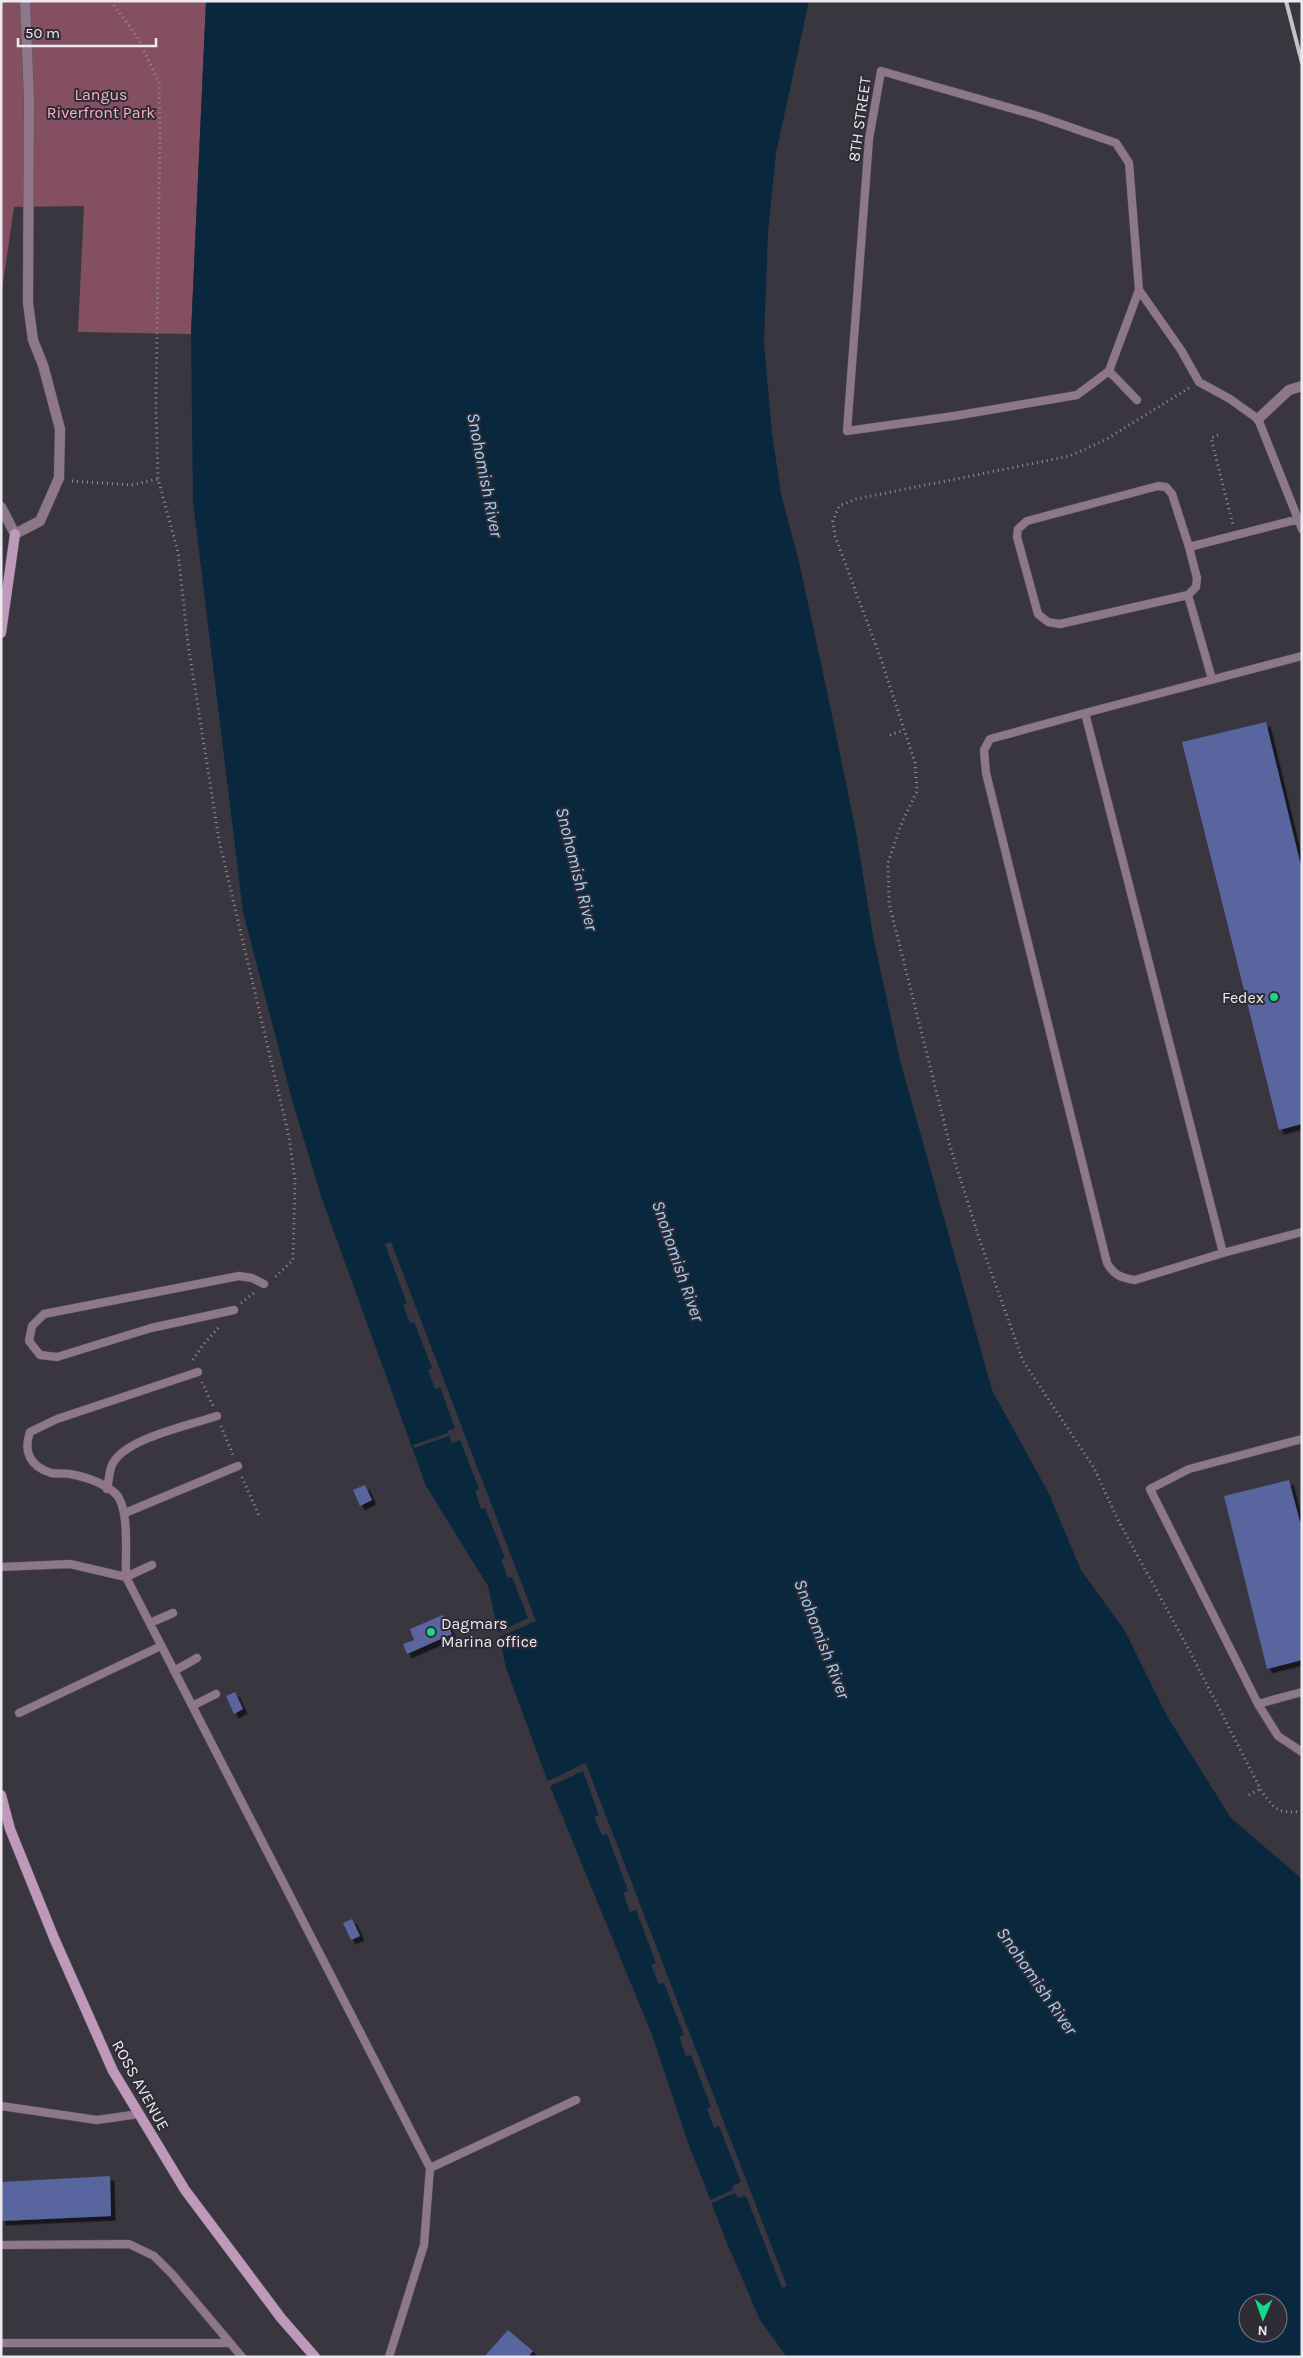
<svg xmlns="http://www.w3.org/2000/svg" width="1303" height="2358" font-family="Karla,sans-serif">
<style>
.green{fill:#844f60}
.water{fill:#09283e;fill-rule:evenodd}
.pier{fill:#393640}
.building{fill:#58659e;filter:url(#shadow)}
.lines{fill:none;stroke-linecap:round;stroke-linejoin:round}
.lane-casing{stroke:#56535c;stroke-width:9}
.street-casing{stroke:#56535c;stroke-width:11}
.secondary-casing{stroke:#56535c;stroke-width:11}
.path{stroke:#95929a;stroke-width:3;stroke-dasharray:1 4;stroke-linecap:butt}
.lane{stroke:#8e778b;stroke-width:8}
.street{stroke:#8e778b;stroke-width:10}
.secondary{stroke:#be99ba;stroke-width:10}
.rail{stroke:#c4c1c8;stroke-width:4}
.poi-dot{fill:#16d989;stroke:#2f2c36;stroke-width:2}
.labels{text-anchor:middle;stroke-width:4;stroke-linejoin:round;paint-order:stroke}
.park-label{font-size:16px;fill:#fdaec7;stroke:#2f2c36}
.street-label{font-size:16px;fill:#ece9f0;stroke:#2f2c36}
.poi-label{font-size:16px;fill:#ece9f0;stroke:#2f2c36;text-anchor:end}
.water-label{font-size:18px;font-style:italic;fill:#a2d0f7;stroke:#2f2c36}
</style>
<defs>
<filter id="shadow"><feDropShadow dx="4.5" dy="4.5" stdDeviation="0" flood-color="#0009"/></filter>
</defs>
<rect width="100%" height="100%" fill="#393640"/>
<path class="green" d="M1 1H206L191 334 78 332 84 206 14 207 1 297Z"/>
<path class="water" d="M206 1H809L776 153 768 233 764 343 772 433 781 494 799 562 828 696 856 832 873 936 900 1060 992 1390 1049 1494 1081 1570 1125 1631 1167 1716 1231 1818 1302 1879V2357H787L760 2320 727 2243 687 2140 652 2035 547 1779 506 1668 488 1586 426 1486 322 1199 294 1107 243 912 193 502 191 334ZM1248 2303H1278V2333H1248Z"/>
<path class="pier" d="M391 1242 536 1621 497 1638 496 1633 528 1618 512 1577 508 1578 501 1560 505 1558 485 1508 481 1509 475 1491 479 1489 460 1440 452 1443 449 1436 414 1448 413 1445 448 1433 447 1431 455 1428 440 1387 435 1389 428 1370 432 1368 414 1322 410 1323 403 1305 407 1304 385 1244Z
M583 1764H586L787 2286 782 2288 746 2196 738 2198 735 2193 709 2204 708 2201 733 2190 732 2186 741 2182 719 2126 714 2128 707 2109 711 2107 691 2055 686 2056 679 2037 684 2035 664 1983 659 1984 651 1965 656 1963 636 1910 630 1912 623 1893 628 1891 607 1834 602 1835 594 1817 599 1815 583 1771 548 1787 546 1782Z"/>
<path class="building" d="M1266 722 1302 870V1124L1279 1130 1182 742Z
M1289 1480 1300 1522 1302 1521V1660L1267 1669 1224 1496Z
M365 1485 372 1500 360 1506 353 1490Z
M443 1615 452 1634 407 1654 403 1644 414 1640 410 1629Z
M235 1692 243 1709 234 1714 226 1696Z
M352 1919 360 1936 351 1940 343 1923Z
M110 2176 111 2216 1 2221V2182Z
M508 2330 533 2351 528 2357H484Z"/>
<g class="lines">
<g class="lane-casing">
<path id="lane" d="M1109 371 1139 290
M1137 400 1109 371 1077 395 954 416 847 431 869 139 881 71 1038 116 1116 143 1129 163 1139 290 1181 350 1199 382 1230 399 1258 419 1302 529
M1189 547 1172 494 1166 487 1158 486 1027 521 1018 529 1017 537 1038 614 1048 622 1060 624 1188 595 1196 587 1197 578 1189 547 1299 519
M1188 595 1212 679
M1302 656 1085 713 1223 1253 1302 1232
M1085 713 990 739 984 750 986 773 1107 1263C1114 1275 1121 1278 1135 1280L1223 1253
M234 1310 151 1328 57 1357 40 1355 29 1341 32 1326 44 1314 239 1276 252 1278 264 1284
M1302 1439 1189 1469 1150 1489 1258 1704 1278 1736 1302 1752
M107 1489C109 1481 109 1469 113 1463 127 1438 190 1425 217 1416
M125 1513 238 1466
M152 1565 126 1577C125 1556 130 1509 116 1494 104 1483 86 1477 70 1474 64 1473 57 1474 51 1473 30 1466 23 1452 30 1432L57 1419 198 1372
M1 1567 70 1564 126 1577 430 2168 424 2245 389 2357
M150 1623 173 1613
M174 1671 197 1658
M1258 1704 1302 1692
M192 1706 216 1694
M19 1713 161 1646
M1 2106 97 2120 139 2114
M430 2168 576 2100
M1 2245 129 2244 154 2256 172 2274 242 2357
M1 2343H230"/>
</g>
<g class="street-casing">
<path id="street" d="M1258 419 1289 390 1302 386
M1 507 15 534 40 521 59 478 60 429 43 365 33 340 28 303 29 98 25 1"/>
</g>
<g class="secondary-casing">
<path id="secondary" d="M1 633 15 534
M1 1795 10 1829 54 1938 113 2071 185 2190 281 2318 315 2357"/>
</g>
<path class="path" d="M111 1 138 38 159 83 160 132 156 404 158 479 178 552 188 644 219 840 289 1137 295 1180 293 1260 273 1279
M1189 388 1105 440 1070 456 856 499 839 506 833 521 835 536 881 659 915 763 917 791 902 822 888 863 889 903 950 1146 980 1241 1023 1361 1094 1468 1119 1522 1187 1646 1262 1792C1276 1810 1278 1814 1302 1811
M1218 435 1211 438 1233 525
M72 481 132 485 158 479
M890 735 904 730
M241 1303 254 1293
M193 1360 202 1346 220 1326
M202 1382 213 1406
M221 1426 233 1455
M242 1477 259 1516
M1249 1795 1260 1789"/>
<use href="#lane" class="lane"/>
<use href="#street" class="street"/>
<use href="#secondary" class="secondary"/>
<path class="rail" d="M1286 1 1302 63"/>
</g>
<g class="poi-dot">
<circle cx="1274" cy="997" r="5"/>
<circle cx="431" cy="1632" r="5"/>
</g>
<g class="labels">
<g class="park-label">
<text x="101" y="100">Langus<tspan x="101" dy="18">Riverfront Park</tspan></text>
</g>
<g class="street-label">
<text transform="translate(859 119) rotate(-82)" y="6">8TH STREET</text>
<text transform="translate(141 2085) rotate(61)" y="6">ROSS AVENUE</text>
</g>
<g class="poi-label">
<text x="1264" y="1003">Fedex</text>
<text x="441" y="1629" text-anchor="start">Dagmars<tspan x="441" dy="18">Marina office</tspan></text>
</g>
<g class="water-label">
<text transform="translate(485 475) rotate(79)" y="6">Snohomish River</text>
<text transform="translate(577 869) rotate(76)" y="6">Snohomish River</text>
<text transform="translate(678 1261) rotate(71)" y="6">Snohomish River</text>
<text transform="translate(822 1639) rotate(69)" y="6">Snohomish River</text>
<text transform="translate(1037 1981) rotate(55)" y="6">Snohomish River</text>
</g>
</g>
<rect width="1303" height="2358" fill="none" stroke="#ece9f0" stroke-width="5"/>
<g transform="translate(1263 2318) rotate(182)"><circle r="24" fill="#2f2c36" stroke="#7b7880"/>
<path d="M0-4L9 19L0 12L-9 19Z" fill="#16d989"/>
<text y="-8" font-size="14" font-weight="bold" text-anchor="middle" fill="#ece9f0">N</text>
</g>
<path d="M18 38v8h138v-8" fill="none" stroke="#ece9f0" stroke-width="2.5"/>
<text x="25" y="38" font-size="15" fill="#ece9f0" stroke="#2f2c36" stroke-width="4" paint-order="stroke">50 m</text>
</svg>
